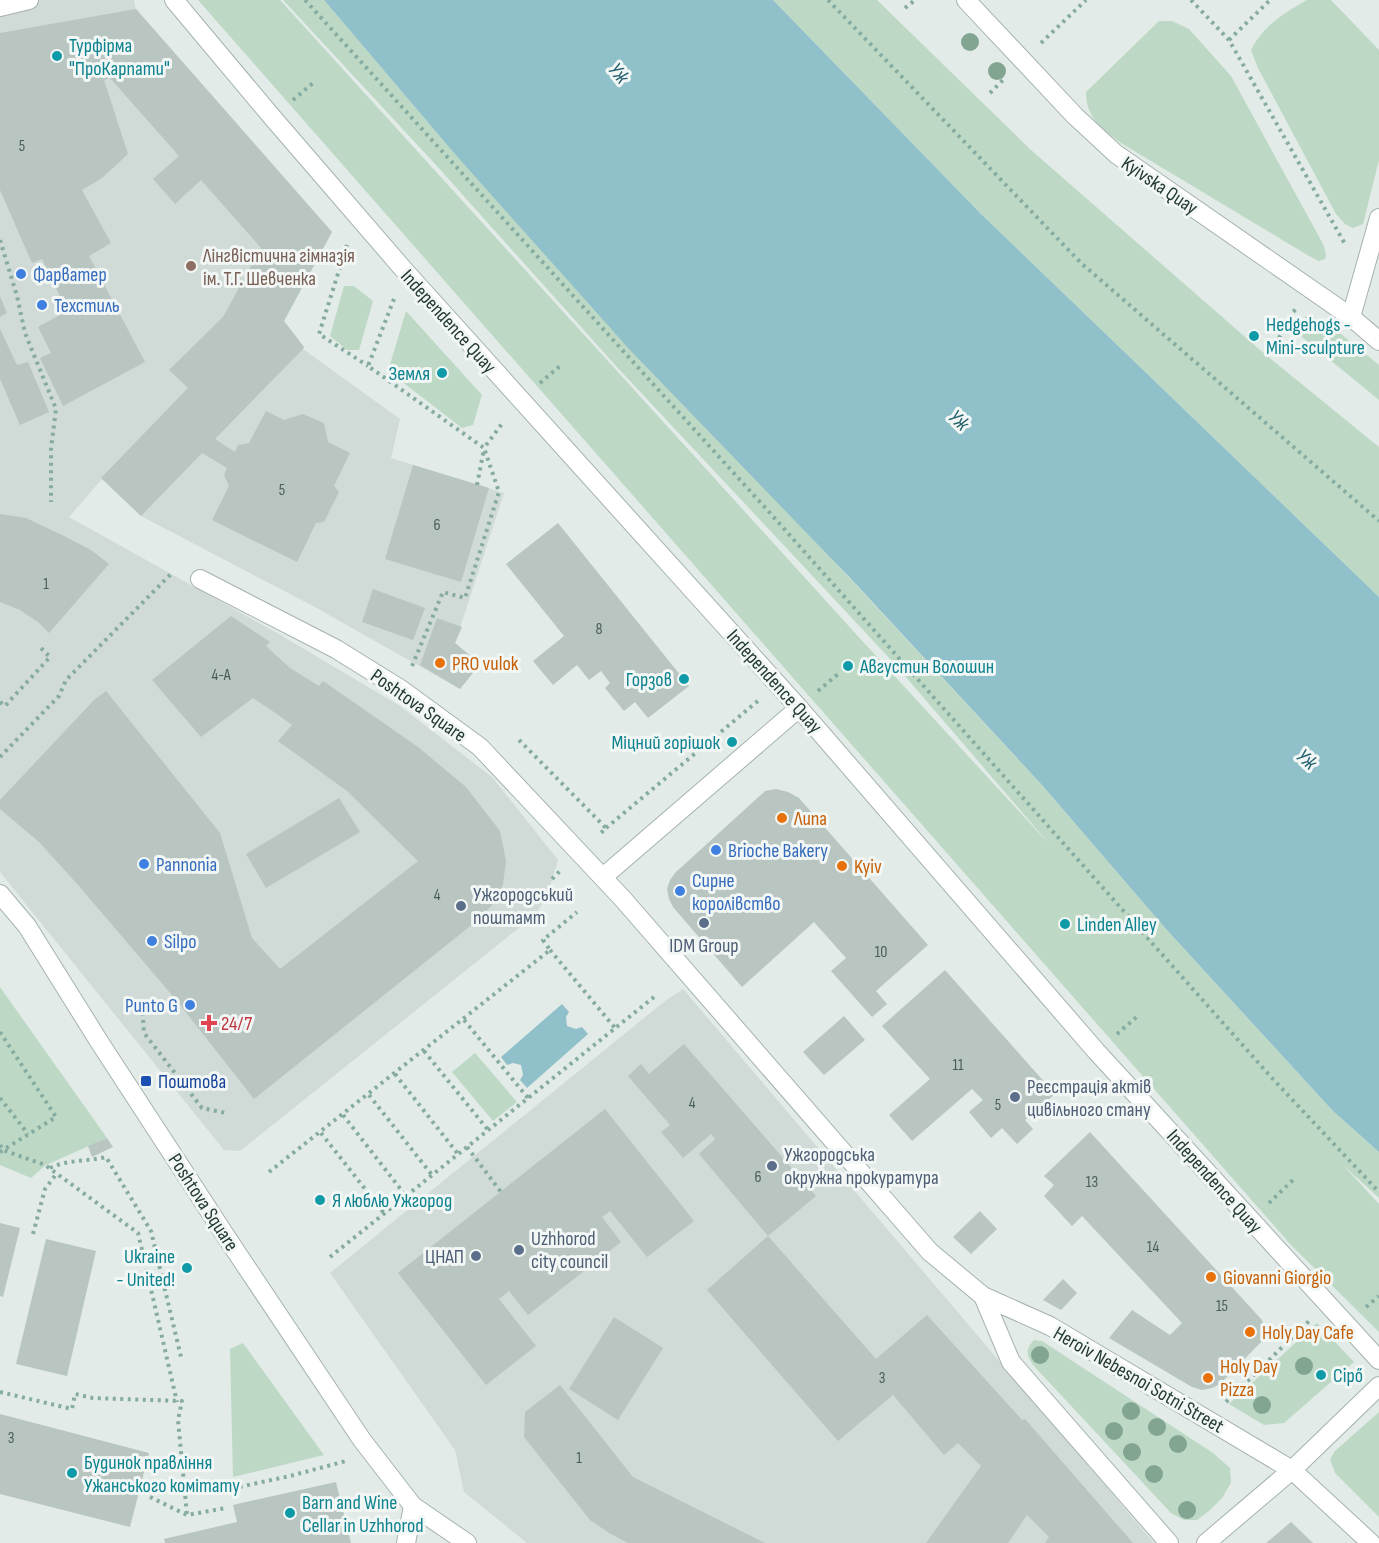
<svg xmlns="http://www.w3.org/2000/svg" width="1379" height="1543" font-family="'Sofia Sans Condensed',sans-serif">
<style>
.built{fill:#d0dad6}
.green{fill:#bdd9c5}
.water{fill:#90c0ca}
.building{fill:#b8c5c0}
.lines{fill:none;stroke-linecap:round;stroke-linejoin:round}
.street-casing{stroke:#a5b2ae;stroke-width:20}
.path{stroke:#86aba0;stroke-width:4;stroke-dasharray:3 4.5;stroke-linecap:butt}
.street{stroke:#fff;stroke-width:18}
.tree{fill:#82a591}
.culture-dot{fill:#0f9aa8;stroke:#f2f7f5;stroke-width:2}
.education-dot{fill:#8d6e63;stroke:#f2f7f5;stroke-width:2}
.shop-dot{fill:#3f7fe0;stroke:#f2f7f5;stroke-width:2}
.food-dot{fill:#e8710a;stroke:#f2f7f5;stroke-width:2}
.service-dot{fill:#5c6f8a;stroke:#f2f7f5;stroke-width:2}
.health-dot{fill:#e0444e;stroke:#f2f7f5;stroke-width:2}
.transit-dot{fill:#1a4fb4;stroke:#f2f7f5;stroke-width:2}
.labels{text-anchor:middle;stroke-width:6;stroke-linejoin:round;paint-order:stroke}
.number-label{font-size:16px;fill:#495d57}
.culture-label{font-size:20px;fill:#0d838f;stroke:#f2f7f5;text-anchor:start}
.street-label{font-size:20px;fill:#243a34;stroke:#f2f7f5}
.education-label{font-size:20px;fill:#785e54;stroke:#f2f7f5;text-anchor:start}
.shop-label{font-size:20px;fill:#366cbe;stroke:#f2f7f5;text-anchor:start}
.food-label{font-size:20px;fill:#c56008;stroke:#f2f7f5;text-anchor:start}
.service-label{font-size:20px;fill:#4e5e75;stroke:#f2f7f5;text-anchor:start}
.health-label{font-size:20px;fill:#be3a42;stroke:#f2f7f5;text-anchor:start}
.transit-label{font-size:20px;fill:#164399;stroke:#f2f7f5;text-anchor:start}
.water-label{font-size:21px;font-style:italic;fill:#25616f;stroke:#f2f7f5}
</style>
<rect width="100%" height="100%" fill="#e2ebe7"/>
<path class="built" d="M0 0H134L136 9 332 232 284 321 304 347 303 349 400 419 391 458 504 493 455 643 480 664 460 689 313 606 141 516 102 479 69 517 277 633 400 706 492 777 558 860 547 896 535 915 240 1151 224 1150 0 872Z
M683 989 1154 1543H527L464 1492 455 1450 330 1273 665 1001Z"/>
<path class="green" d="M198 0H280L865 644 1051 846 893 662 616 366 436 165 283 0H324L454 153 1042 785 1166 929 1333 1111 1379 1152V1198L1343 1165 1379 1204V1332L1291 1245Z
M773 0H877L1031 150 1260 350 1379 447V597L980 213Z
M1307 0H1331L1379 50V160L1363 224 1353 228 1345 224 1336 214 1258 68 1251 50C1263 26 1284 13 1307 0Z
M1159 21H1172L1189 29 1231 76 1323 244 1326 254 1325 259 1319 261 1309 256 1121 143C1101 128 1086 118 1086 92Z
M344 286H354L373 301 359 350H347L330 336Z
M406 311 482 395 473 425 462 428 388 371Z
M1309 314 1341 334 1379 365V400L1291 328Z
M0 987 107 1138 46 1165 31 1178 0 1165Z
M475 1053 517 1102 493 1121 452 1072Z
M1317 1323 1354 1362 1284 1423 1264 1425 1229 1404Z
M1034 1340 1042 1341 1213 1453 1230 1468 1231 1483 1222 1498 1209 1511 1197 1520H1184L1171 1513 1033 1365C1026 1354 1025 1350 1034 1340Z
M243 1343 324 1455 233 1477 230 1349Z
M1379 1412V1517L1335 1473 1330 1459 1335 1451Z"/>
<path class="water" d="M324 0H773L980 213 1379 597V1152L1333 1111 1166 929 1042 785 852 580 630 350 454 153Z
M562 1004 569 1012 566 1017 567 1026 576 1029 582 1027 588 1034 527 1088 520 1080 523 1075 521 1065 513 1063 507 1065 501 1057Z"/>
<path class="building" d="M136 9 332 232 284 321 304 347 303 349 215 439 235 452 238 445 249 443 266 411 284 420 303 414 324 423 328 442 350 453 334 486 339 492 324 522 316 523 297 562 212 520 229 486 224 475 227 468 202 453 141 516 101 478 188 388 169 370 223 317 261 248 201 180 175 204 153 179 179 156 110 78 104 80 128 154 102 178 82 190 111 243 89 256 145 362 63 406 40 358 51 353 38 327 67 311 42 259 32 263 0 190V33Z
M0 296 7 313 0 317Z
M0 329 17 365 28 362 49 412 20 425 0 379Z
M413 465 489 488 461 582 385 559Z
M0 514 26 518 62 535 91 550 109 564 49 633 38 622 20 610 0 602Z
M558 523 689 686 648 718 635 702 624 711 605 688 610 683 601 671 589 680 577 665 553 685 533 661 564 636 506 564Z
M373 589 425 608 413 640 362 622Z
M231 616 270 642 266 646 290 668 319 686 323 681 418 747 466 787 500 831 506 861 503 884 494 903 479 919 254 1099 177 1001 79 886 39 842 0 809V800L94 700 106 691 220 833 252 938 280 969 418 861 347 791 278 741 292 725 274 712 253 698 201 737 152 680Z
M437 618 462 627 455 643 480 664 460 689 420 665Z
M776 789 788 792 799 798 928 945 876 991 887 1004 872 1017 831 971 846 958 814 922 742 987 673 907 669 899 667 889 670 880 676 872 765 791Z
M339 798 360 832 266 888 246 854Z
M945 970 1055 1094 1025 1120 1033 1129 1017 1144 1002 1128 991 1138 969 1112 983 1100 972 1089 912 1141 889 1115 930 1079 882 1026Z
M844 1016 865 1040 824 1075 803 1052Z
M684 1044 816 1196 768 1236 699 1154 715 1139 711 1134 683 1158 661 1132 670 1125 628 1076 641 1064 649 1074Z
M605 1109 694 1221 647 1257 610 1211 602 1217 621 1242 528 1315 509 1291 499 1299 536 1346 486 1385 398 1273Z
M1090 1132 1262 1320 1265 1330 1263 1340 1220 1384 1212 1388 1202 1390 1192 1387 1109 1338 1132 1310 1170 1335 1182 1323 1082 1216 1072 1226 1044 1196 1054 1185 1044 1176Z
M107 1138 113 1147 92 1157 88 1146Z
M980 1211 997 1229 971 1254 953 1237Z
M0 1223 20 1228 3 1297 0 1296Z
M768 1236 876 1359 927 1315 1022 1420 1025 1419 1133 1543H1045L1049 1537 1027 1515 1008 1543H926L981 1466 958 1443 944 1455 893 1395 838 1441 707 1290Z
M46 1239 96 1251 67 1376 16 1364Z
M1063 1279 1077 1293 1061 1310 1043 1300Z
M614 1317 663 1348 618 1420 569 1389Z
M560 1385 633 1477 765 1543H628L609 1533 590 1520 524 1437 525 1412Z
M0 1414 149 1453 130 1527 0 1494Z
M336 1482 351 1543H165L164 1539 237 1522 233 1505Z
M1291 1522 1313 1543H1266Z"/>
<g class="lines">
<g class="street-casing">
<path id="street" d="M174 0 272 117 404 270 799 708 1096 1051 1379 1360
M966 0 1075 116 1116 154 1351 317 1379 341
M0 7 29 0
M1351 317 1379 218
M200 579 336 649 402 690 480 747 622 898 930 1252 983 1296 1050 1326 1292 1470 1206 1543
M603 877 799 708
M0 894 27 926 100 1043 225 1235 362 1440 413 1506 467 1543
M983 1296 1011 1362 1169 1543
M406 1543 413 1506
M1371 1543 1292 1470 1379 1386"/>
</g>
<path class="path" d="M305 0 770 513 1271 1077 1379 1192
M828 0 1081 263 1379 521
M1191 0 1229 40 1345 244
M905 8 915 0
M1229 40 1270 0
M1041 43 1086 0
M990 93 1005 78
M293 100 313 83
M0 240 17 296 25 333 56 409 51 449V502
M347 245 319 334 368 366
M394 299 368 366 484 448 504 421
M1279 338 1291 314 1296 309
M540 383 560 366
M477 485 484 449
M412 666 443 592 465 598 499 492 484 448
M818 691 838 674
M0 702 5 706 50 657 39 646
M519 740 606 828 599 835
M0 757 59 696 66 680 173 572
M606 828 759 700
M552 879 561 870
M550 950 615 1028
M142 1005 144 1033 202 1108 226 1113
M464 1020 528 1098
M0 1032 56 1117 0 1152
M1117 1034 1139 1015
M424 1051 488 1130
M395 1074 458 1154
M369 1095 432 1175
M0 1098 28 1134
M343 1115 406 1196
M321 1133 384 1213
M0 1145 3 1150 45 1165 138 1233 177 1402
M467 1147 501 1192
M50 1168C69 1159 86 1162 106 1157L151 1231 181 1357
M269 1172 550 950 543 940 577 912
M1269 1203 1294 1179
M33 1234 45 1189 57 1173
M330 1257 654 997
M150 1285 165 1282
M1366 1307 1379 1296
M0 1392 72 1409 75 1394 93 1398 182 1401 178 1420 187 1515
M1226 1402 1309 1321
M225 1490 290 1476 346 1461
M150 1497 187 1515 226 1508"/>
<use href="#street" class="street"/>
</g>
<g class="tree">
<circle cx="970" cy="42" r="9"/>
<circle cx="997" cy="71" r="9"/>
<circle cx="1040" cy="1355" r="9"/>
<circle cx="1304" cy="1366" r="9"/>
<circle cx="1262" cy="1405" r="9"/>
<circle cx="1131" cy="1411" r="9"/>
<circle cx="1157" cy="1427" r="9"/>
<circle cx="1114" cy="1431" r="9"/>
<circle cx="1178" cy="1444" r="9"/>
<circle cx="1132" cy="1452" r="9"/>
<circle cx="1154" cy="1474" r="9"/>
<circle cx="1187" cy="1510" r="9"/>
</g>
<g class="culture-dot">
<circle cx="57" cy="56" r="6"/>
<circle cx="1254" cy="336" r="6"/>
<circle cx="442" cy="373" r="6"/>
<circle cx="848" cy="666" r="6"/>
<circle cx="684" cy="679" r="6"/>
<circle cx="732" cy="742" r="6"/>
<circle cx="1065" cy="924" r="6"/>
<circle cx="320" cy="1200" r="6"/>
<circle cx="187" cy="1268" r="6"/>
<circle cx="1321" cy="1375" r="6"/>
<circle cx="72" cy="1473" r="6"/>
<circle cx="290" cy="1513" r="6"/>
</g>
<circle class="education-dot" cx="191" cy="266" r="6"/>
<g class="shop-dot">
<circle cx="21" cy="274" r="6"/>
<circle cx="42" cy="305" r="6"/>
<circle cx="716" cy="850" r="6"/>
<circle cx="144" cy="864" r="6"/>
<circle cx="680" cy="891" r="6"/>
<circle cx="152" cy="941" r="6"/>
<circle cx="190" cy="1005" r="6"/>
</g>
<g class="food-dot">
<circle cx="440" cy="663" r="6"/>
<circle cx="782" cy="818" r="6"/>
<circle cx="842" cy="866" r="6"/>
<circle cx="1211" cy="1277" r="6"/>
<circle cx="1250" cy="1332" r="6"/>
<circle cx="1208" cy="1378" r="6"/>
</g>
<g class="service-dot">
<circle cx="461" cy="906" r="6"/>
<circle cx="704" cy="923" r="6"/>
<circle cx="1015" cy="1097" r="6"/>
<circle cx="772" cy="1166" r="6"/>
<circle cx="519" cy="1250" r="6"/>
<circle cx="476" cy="1256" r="6"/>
</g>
<path class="health-dot" d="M206 1014h6v6h6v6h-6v6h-6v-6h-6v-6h6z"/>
<rect class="transit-dot" x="140" y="1075" width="12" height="12" rx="3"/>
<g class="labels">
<g class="number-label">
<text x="22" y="151">5</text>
<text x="282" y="495">5</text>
<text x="437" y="530">6</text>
<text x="46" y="589">1</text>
<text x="599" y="634">8</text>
<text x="221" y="680">4-А</text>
<text x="437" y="900">4</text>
<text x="881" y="957">10</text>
<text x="958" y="1070">11</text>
<text x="692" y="1108">4</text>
<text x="998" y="1110">5</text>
<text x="758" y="1182">6</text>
<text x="1092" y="1187">13</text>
<text x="1153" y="1252">14</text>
<text x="1222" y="1311">15</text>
<text x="882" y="1383">3</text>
<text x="11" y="1443">3</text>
<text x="579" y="1463">1</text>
</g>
<g class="culture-label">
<text x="69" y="52">Турфірма<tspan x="69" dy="23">"ПроКарпати"</tspan></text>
<text x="1266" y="331">Hedgehogs -<tspan x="1266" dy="23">Mini-sculpture</tspan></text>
<text x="430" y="380" text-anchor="end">Земля</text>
<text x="860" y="673">Августин Волошин</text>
<text x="672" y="686" text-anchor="end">Горзов</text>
<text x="720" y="749" text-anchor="end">Міцний горішок</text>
<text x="1077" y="931">Linden Alley</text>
<text x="332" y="1207">Я люблю Ужгород</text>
<text x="175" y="1263" text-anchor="end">Ukraine<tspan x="175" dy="23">- United!</tspan></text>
<text x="1333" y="1382">Cipő</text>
<text x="84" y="1469">Будинок правління<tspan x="84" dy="23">Ужанського комітату</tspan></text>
<text x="302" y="1509">Barn and Wine<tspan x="302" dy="23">Cellar in Uzhhorod</tspan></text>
</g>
<g class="street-label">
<text transform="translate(1160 185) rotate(34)" y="7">Kyivska Quay</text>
<text transform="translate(449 321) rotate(48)" y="7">Independence Quay</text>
<text transform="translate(775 681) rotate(48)" y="7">Independence Quay</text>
<text transform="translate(419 705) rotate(35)" y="7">Poshtova Square</text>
<text transform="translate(1215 1181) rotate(48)" y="7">Independence Quay</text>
<text transform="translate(204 1202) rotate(57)" y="7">Poshtova Square</text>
<text transform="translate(1139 1379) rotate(30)" y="7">Heroiv Nebesnoi Sotni Street</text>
</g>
<g class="education-label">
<text x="203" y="262">Лінгвістична гімназія<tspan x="203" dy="23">ім. Т.Г. Шевченка</tspan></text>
</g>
<g class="shop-label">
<text x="33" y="281">Фарватер</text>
<text x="54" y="312">Техстиль</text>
<text x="728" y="857">Brioche Bakery</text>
<text x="156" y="871">Pannonia</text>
<text x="692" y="887">Сирне<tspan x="692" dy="23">королівство</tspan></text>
<text x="164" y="948">Silpo</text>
<text x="178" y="1012" text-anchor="end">Punto G</text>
</g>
<g class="food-label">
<text x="452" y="670">PRO vulok</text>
<text x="794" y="825">Липа</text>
<text x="854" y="873">Kyiv</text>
<text x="1223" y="1284">Giovanni Giorgio</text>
<text x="1262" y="1339">Holy Day Cafe</text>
<text x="1220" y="1373">Holy Day<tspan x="1220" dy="23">Pizza</tspan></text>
</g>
<g class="service-label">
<text x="473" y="901">Ужгородський<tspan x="473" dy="23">поштамт</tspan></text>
<text x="704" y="952" text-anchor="middle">IDM Group</text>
<text x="1027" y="1093">Реєстрація актів<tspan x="1027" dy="23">цивільного стану</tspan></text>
<text x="784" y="1161">Ужгородська<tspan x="784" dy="23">окружна прокуратура</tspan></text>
<text x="531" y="1245">Uzhhorod<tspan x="531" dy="23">city council</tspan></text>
<text x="464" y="1263" text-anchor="end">ЦНАП</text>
</g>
<g class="health-label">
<text x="221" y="1030">24/7</text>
</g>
<g class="transit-label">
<text x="158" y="1088">Поштова</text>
</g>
<g class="water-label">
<text transform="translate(619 73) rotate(51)" y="7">Уж</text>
<text transform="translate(959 420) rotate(44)" y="7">Уж</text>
<text transform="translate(1307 759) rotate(42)" y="7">Уж</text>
</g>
</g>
</svg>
